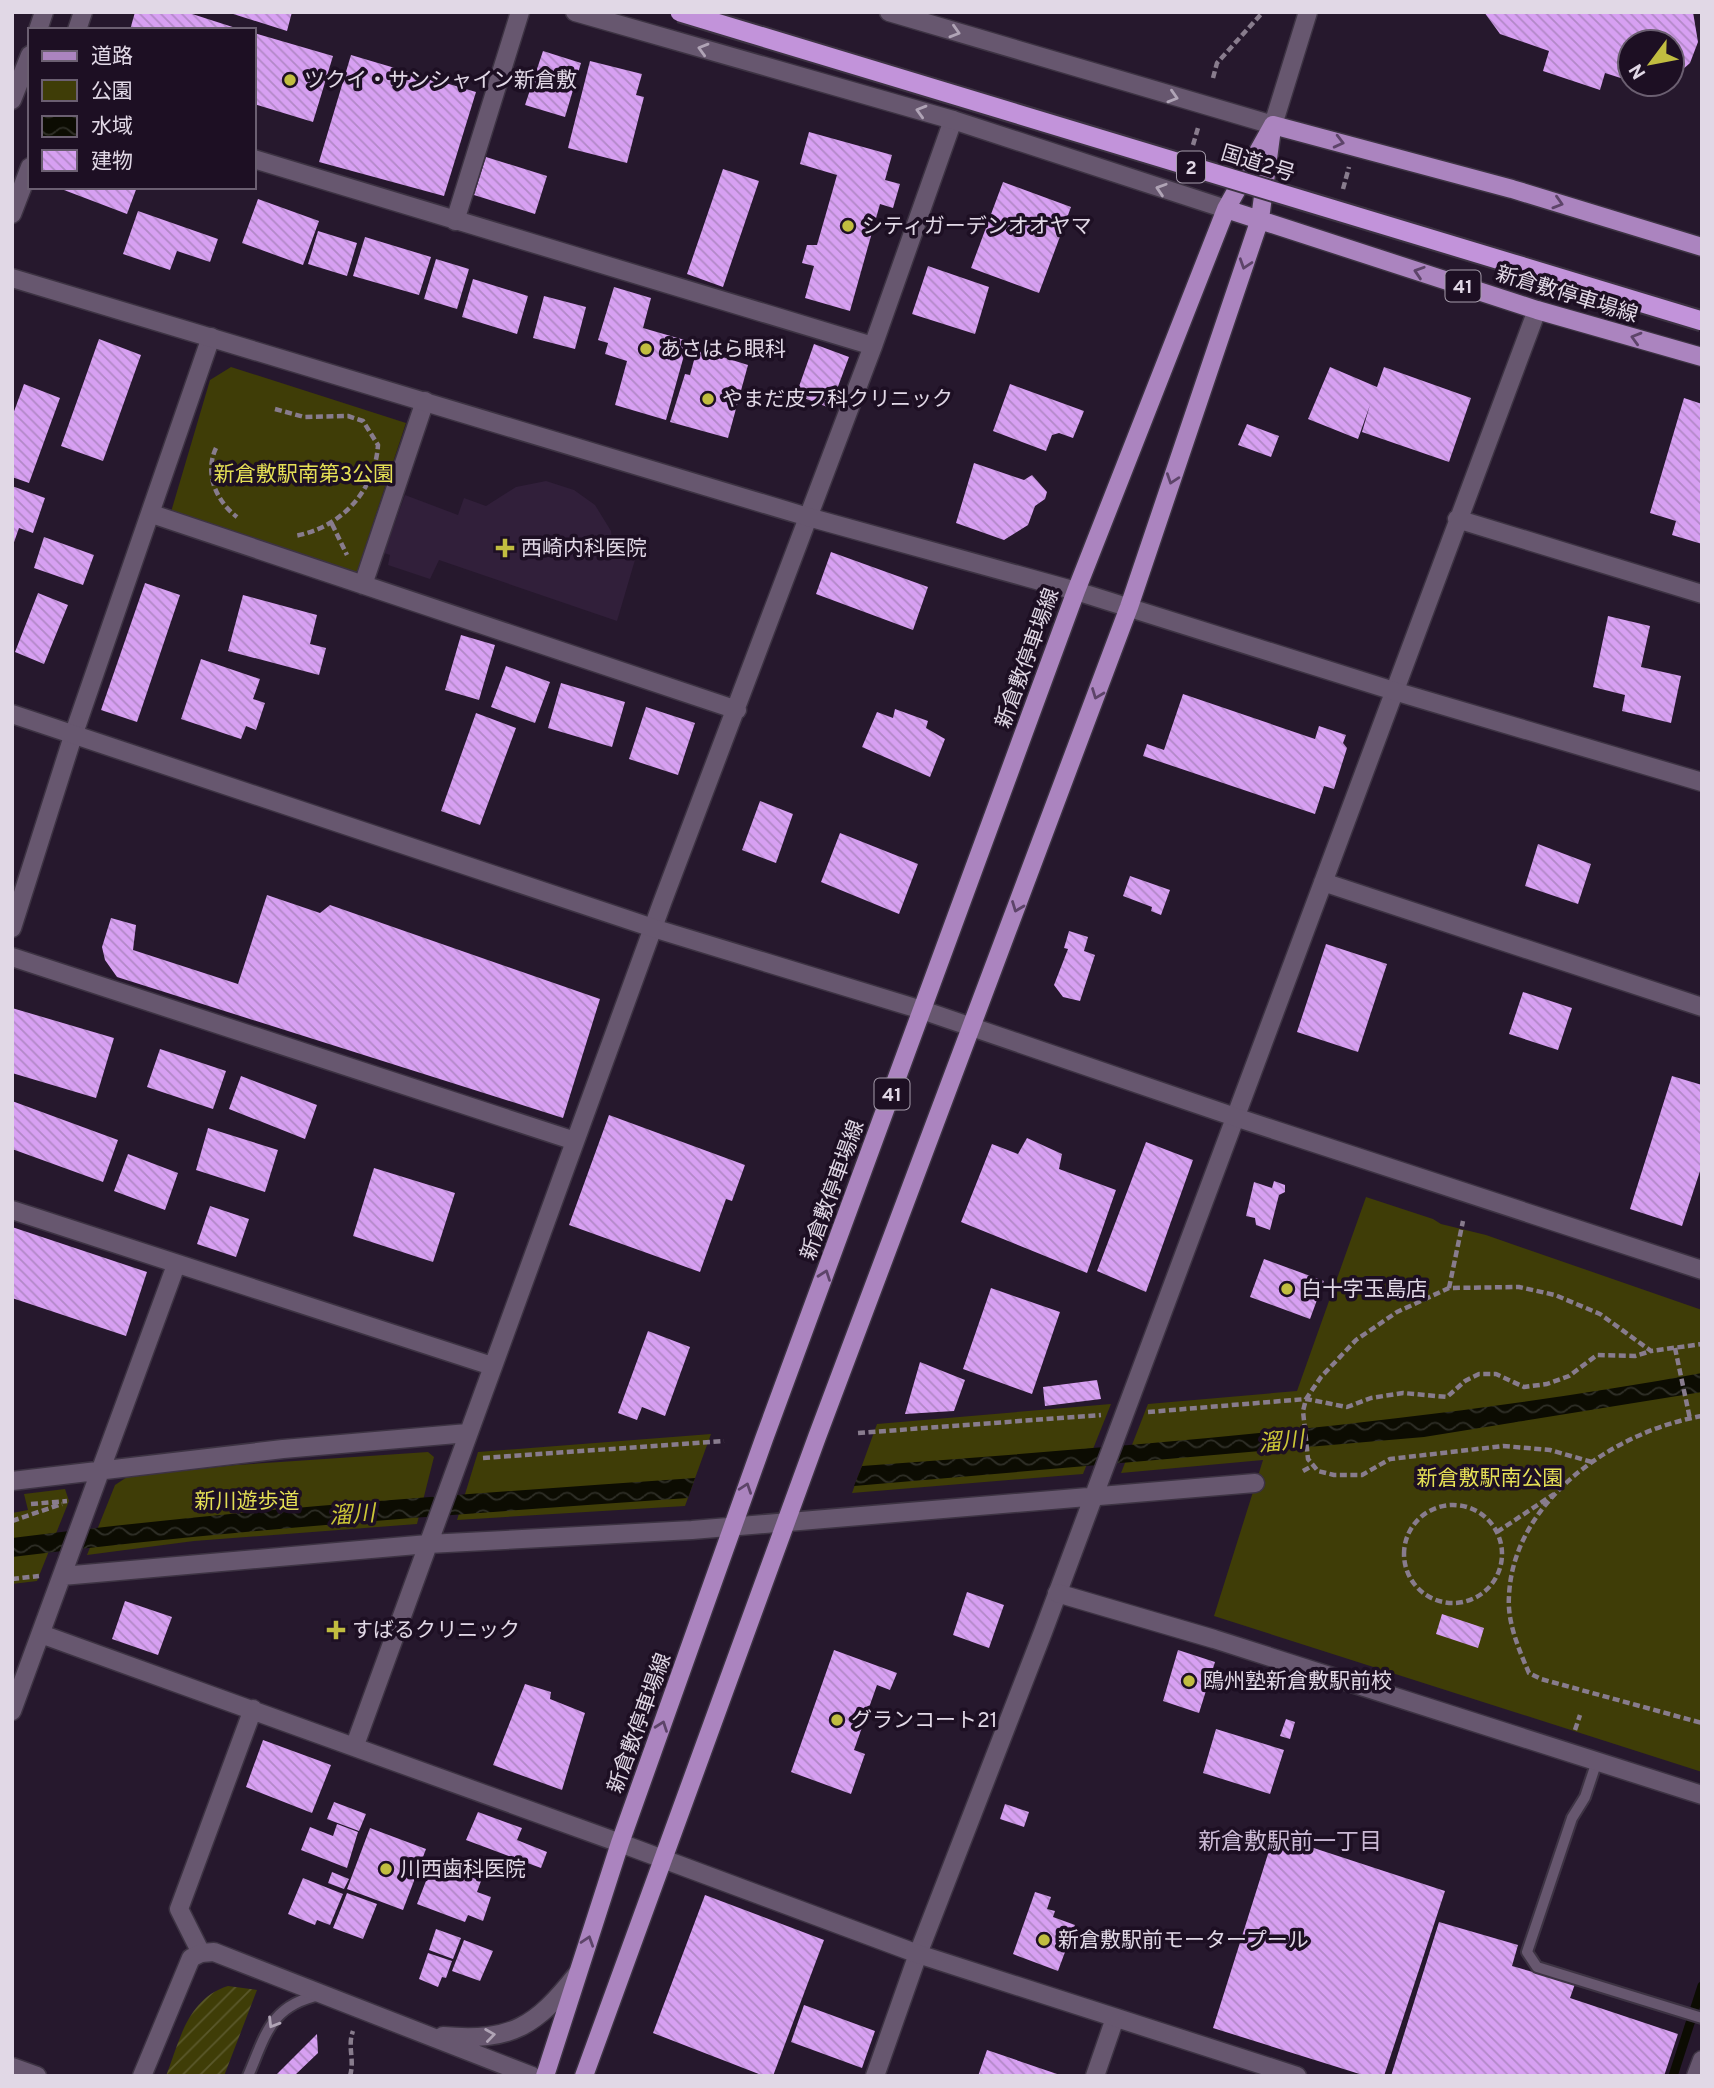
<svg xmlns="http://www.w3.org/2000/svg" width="1714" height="2088" font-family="Overpass,'Noto Sans JP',sans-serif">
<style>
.built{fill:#311f3a}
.park{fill:#3f3d07}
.garden{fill:url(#garden-furrows)}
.water{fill:url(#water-waves)}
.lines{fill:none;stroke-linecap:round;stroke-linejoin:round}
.stream{stroke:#0c0c02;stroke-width:9}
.building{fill:url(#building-back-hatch)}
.service-casing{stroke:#3d3343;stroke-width:14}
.minor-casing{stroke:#3d3343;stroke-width:21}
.tertiary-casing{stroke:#3d3343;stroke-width:21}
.primary-casing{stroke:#3d3343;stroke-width:21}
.path{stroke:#887c8d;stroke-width:4.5;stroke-dasharray:7 3.5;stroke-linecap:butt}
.service{stroke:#67576f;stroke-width:10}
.minor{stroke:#67576f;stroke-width:18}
.tertiary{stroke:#67576f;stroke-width:18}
.primary{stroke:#ab84bf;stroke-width:18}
.trunk-bridge-casing{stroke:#3d3343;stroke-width:23;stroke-linecap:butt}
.trunk-bridge{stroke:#c293da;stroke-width:19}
.oneway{stroke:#b0a4b6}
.oneway2{stroke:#5d4469}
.poi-dot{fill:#c1bd40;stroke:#1d0f23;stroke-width:2.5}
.labels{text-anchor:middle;stroke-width:7;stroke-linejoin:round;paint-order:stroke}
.shield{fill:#1d0f23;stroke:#a69cac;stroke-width:2}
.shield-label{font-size:19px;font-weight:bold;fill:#e1d8e6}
.poi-label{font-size:21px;fill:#e1d8e6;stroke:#1d0f23;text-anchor:start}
.street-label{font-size:21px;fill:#e1d8e6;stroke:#1d0f23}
.park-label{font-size:21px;fill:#e4df55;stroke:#1d0f23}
.water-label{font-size:23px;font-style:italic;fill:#ccc737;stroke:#1d0f23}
.neighbourhood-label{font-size:23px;fill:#cbb9d5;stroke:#1d0f23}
</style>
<defs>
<pattern id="garden-furrows" width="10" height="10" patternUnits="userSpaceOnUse" patternTransform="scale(1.75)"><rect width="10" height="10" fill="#3f3d07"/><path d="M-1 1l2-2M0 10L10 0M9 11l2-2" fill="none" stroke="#5a582b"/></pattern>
<pattern id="water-waves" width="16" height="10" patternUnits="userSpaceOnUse" patternTransform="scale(1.75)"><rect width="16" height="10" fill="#0c0c02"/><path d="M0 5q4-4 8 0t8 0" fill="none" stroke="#2f2f27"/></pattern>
<pattern id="building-back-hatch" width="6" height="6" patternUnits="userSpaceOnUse" patternTransform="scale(1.75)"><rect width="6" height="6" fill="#d7a0f2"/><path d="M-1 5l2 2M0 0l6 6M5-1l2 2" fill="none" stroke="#b288c7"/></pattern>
</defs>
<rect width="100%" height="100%" fill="#26182d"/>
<path class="built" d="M546 481 574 490 595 505 611 531 612 543 637 553 617 621 439 560 430 579 388 565 390 555 384 553 405 495 458 515 464 498 486 506 516 487Z"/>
<path class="park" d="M231 367 406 423 356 575 171 512 210 380Z
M1366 1197 1433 1219 1441 1224 1486 1235 1702 1310V1772L1214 1616 1263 1460 1121 1473 1148 1404 1297 1391Z
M1111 1404 1083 1474 852 1493 877 1424Z
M711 1434 685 1506 457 1520 478 1452Z
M428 1452 434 1457 417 1524 194 1541 87 1555 115 1485 127 1477 236 1465Z
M65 1489 69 1501 37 1581 12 1584V1513L28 1510 24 1494Z"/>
<path class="garden" d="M228 1986 257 1990 224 2076H166C180 2040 187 1999 228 1986Z"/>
<path class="water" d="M1702 1373V1392L1424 1437 854 1486 862 1466C1143 1445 1424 1424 1702 1373Z
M695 1478 688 1498C462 1514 237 1529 12 1557V1538C239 1509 467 1494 695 1478Z"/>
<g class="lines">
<path class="stream" d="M1673 2076 1702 1986"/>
</g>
<path class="building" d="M135 12H186L242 30H130Z
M227 12H292L287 31Z
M1484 12H1693L1698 42 1690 63 1672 79V42H1630V81L1605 73 1600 90 1543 71 1549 51 1500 34Z
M254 33 333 56 313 122 254 104Z
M543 51 581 63 565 117 525 105Z
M351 55 476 92 444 196 319 162Z
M590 61 642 74 636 95 644 97 627 163 568 148Z
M809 132 892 155 885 180 900 184 893 208 880 204 850 311 805 298 814 266 802 263 807 245H817L837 175 800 164Z
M486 157 547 176 535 214 474 195Z
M723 169 759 181 723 287 687 274Z
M1003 182 1071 207 1039 293 971 268Z
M56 187H137L127 214Z
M258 199 319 221 303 265 242 243Z
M138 211 218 239 210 262 177 251 170 270 123 254Z
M318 231 357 243 347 276 308 264Z
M365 237 431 257 419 295 353 276Z
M436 259 469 269 457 309 424 299Z
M928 266 989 287 975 334 912 314Z
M473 279 528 296 517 334 462 317Z
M614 287 651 298 643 328 688 341 666 420 615 405 627 361 605 354 608 343 598 340Z
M544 296 586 307 575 349 533 338Z
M99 339 141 355 103 461 61 446Z
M814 344 849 357 830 408 796 395Z
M697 349 748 365 728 438 670 422 685 374 690 375Z
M1330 367 1377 387 1384 367 1471 398 1449 462 1362 432 1370 405 1358 439 1308 419Z
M24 384 60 398 29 483 12 477V417Z
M1010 384 1084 411 1073 438 1059 433 1052 435 1046 451 993 431Z
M1684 398 1702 404V544L1672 535 1676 521 1650 513Z
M1247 424 1279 436 1271 457 1238 445Z
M974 463 1024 480 1032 475 1047 492 1045 499 1035 506 1028 525 1004 540 956 523Z
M12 486 45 498 33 533 19 528 13 545Z
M44 537 94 555 83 585 34 568Z
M831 552 928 587 913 630 816 594Z
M145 583 180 595 137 722 101 710Z
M38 593 68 605 44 664 15 652Z
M243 595 317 615 310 644 326 648 319 675 228 651Z
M1608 616 1650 626 1641 667 1681 676 1671 723 1622 711 1625 695 1593 687Z
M461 635 495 645 479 700 445 690Z
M201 659 260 679 253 699 265 703 256 730 246 726 241 739 181 719Z
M506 666 550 682 535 723 491 707Z
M561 683 625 702 612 747 548 728Z
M1183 694 1315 739 1319 726 1346 735 1343 743 1347 748 1334 789 1324 786 1315 814 1143 756 1147 744 1164 750Z
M646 707 695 723 678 775 629 759Z
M895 709 928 721 926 728 945 739 930 777 862 747 877 712 893 718Z
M476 713 516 728 480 825 441 811Z
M760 801 793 814 776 863 742 850Z
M840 833 918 864 899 914 821 882Z
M1538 844 1591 864 1578 904 1525 886Z
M1130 876 1170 890 1161 915 1151 911 1152 907 1123 896Z
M267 895 320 913 330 905 600 999 563 1118 117 977 105 960 102 947 111 918 136 925 133 950 238 984Z
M1069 931 1088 937 1084 951 1095 955 1080 1001 1063 997 1054 985 1068 949 1064 948Z
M1326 944 1387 964 1358 1052 1297 1032Z
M1523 992 1572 1008 1558 1050 1509 1034Z
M12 1008 114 1038 96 1098 12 1073Z
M160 1049 226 1071 213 1109 147 1087Z
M241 1076 317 1105 305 1139 229 1109Z
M1672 1076 1702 1085V1165L1682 1226 1630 1209Z
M12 1101 118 1140 103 1182 12 1149Z
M609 1115 745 1165 732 1201 726 1199 700 1272 569 1225Z
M208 1128 278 1150 265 1192 196 1170Z
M1027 1138 1062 1154 1059 1169 1116 1190 1087 1273 961 1222 992 1144 1018 1154Z
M1146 1142 1193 1160 1146 1292 1097 1271Z
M128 1154 178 1173 165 1210 114 1191Z
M374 1168 455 1193 433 1262 353 1236Z
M1274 1181 1285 1185V1192L1279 1195 1270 1230 1256 1225 1255 1218 1246 1216 1254 1182 1272 1188Z
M210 1206 249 1219 236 1257 197 1244Z
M12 1227 147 1272 126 1336 12 1298Z
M1264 1259 1324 1281 1310 1319 1250 1297Z
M991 1288 1060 1312 1032 1394 963 1369Z
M648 1331 690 1347 665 1416 642 1407 637 1420 618 1413Z
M920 1362 965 1380 954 1411 905 1414Z
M1097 1380 1101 1399 1045 1406 1043 1387Z
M1478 1470 1480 1488 1463 1490 1461 1472Z
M967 1592 1004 1605 989 1648 953 1635Z
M125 1601 172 1617 158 1655 112 1639Z
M1442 1614 1484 1628 1478 1648 1436 1634Z
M834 1650 897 1673 890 1690 877 1685 854 1750 865 1754 851 1794 791 1772Z
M1178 1650 1215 1662 1199 1713 1163 1701Z
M525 1684 551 1692 550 1699 585 1713 562 1790 493 1765Z
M1286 1719 1295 1722 1290 1739 1280 1736Z
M1216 1729 1284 1750 1270 1794 1203 1773Z
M263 1740 331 1765 312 1813 246 1787Z
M334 1802 366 1814 359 1831 327 1819Z
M1005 1804 1029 1812 1024 1827 1000 1819Z
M478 1812 522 1828 517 1840 547 1852 541 1868 466 1840Z
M337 1824 358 1832 347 1868 301 1850 310 1827 333 1836Z
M370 1828 426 1849 403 1910 347 1889Z
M1274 1835 1445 1891 1384 2076H1366L1213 2028Z
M433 1863 481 1881 477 1892 491 1897 483 1921 468 1915 465 1922 417 1904Z
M332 1872 349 1879 344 1889 328 1883Z
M303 1878 343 1894 330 1925 317 1920 315 1925 288 1914Z
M1035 1892 1051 1897 1047 1909 1055 1911 1053 1917 1075 1925 1058 1971 1013 1954Z
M347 1893 377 1904 363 1939 333 1928Z
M705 1895 824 1940 773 2076H764L653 2033Z
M1439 1922 1518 1945 1512 1966 1575 1984 1570 1998 1678 2034 1664 2076H1391Z
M436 1929 461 1938 453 1959 429 1950Z
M464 1940 493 1951 480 1981 452 1971Z
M428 1953 452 1961 446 1978 442 1977 438 1987 419 1979Z
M804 2005 875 2031 862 2068 791 2042Z
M317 2034 318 2053 294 2076H275Z
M987 2050 1060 2075V2076H978Z"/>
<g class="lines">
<g class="service-casing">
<path id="service" d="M1597 1761 1585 1797 1572 1818 1527 1952 1537 1967 1702 2018
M248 2076C266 2034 271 2005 320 1995"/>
</g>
<g class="minor-casing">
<path id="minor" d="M254 159 873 346
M455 221 520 12
M152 514 737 710
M1457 519 1702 594
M363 585 425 401
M1323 882 1702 1007
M12 928 73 736 211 337
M12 957 575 1141
M12 1210 492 1366
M12 1481 283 1449 468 1433
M62 1576 428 1544 692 1530 1255 1483
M41 1634 620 1843
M12 1711 176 1265
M355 1745 662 903 873 346 953 120
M201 1953 179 1909 253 1709
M12 2067 37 2076
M875 2076 918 1954 1043 1632 1537 310
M1095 2076 1115 2018"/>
</g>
<g class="tertiary-casing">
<path id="tertiary" d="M575 12 953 120 1226 209
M889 12 1273 125 1308 12
M38 30 44 12
M77 30 83 12
M12 100 30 55
M12 214 30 167
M12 278 808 517 1076 591 1394 691 1702 782
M12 714 653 928 922 1010 1235 1117 1702 1270
M1057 1593 1214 1639 1702 1795
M620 1843 918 1954 1297 2076
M443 2036C512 2042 536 2026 577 1974
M142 2076 191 1958 201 1953 214 1952 532 2076
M1696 2076 1702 2060"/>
</g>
<g class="primary-casing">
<path id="primary" d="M1273 125 1512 189 1702 247
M1226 209 1537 310 1702 357
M545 2076 620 1843 764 1439 1076 591 1226 209 1273 125
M584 2076 817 1437 1129 607 1260 219 1271 136"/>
</g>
<path class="path" d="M1213 78 1217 63 1263 12
M1193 145 1198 128
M1343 189 1349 167
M275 409 304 417 348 416 363 421 378 445C375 492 339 529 294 536
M216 448C204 473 216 501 237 517
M332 524 347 555
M1449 1288 1463 1221
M1675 1348 1690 1419
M1148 1412 1306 1399 1347 1407 1371 1398 1403 1393 1447 1397 1465 1381 1479 1374H1496L1524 1387 1547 1384 1569 1376 1597 1355 1635 1356 1651 1351
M1702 1416C1615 1431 1513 1500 1509 1596 1507 1622 1519 1650 1529 1673L1541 1679 1702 1723
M858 1433 1101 1415
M483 1458 724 1441
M1592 1462 1550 1450 1503 1446 1390 1459 1362 1475H1334L1318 1471 1308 1459 1303 1411 1306 1399 1321 1377 1356 1340 1397 1312 1449 1288 1519 1287 1555 1295 1600 1314 1651 1351 1702 1344
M1303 1471 1312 1466
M31 1504 67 1501
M1404 1554a49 49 0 1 1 98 0a49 49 0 1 1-98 0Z
M12 1521 62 1504
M1497 1532 1554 1494
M12 1579 39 1576
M1575 1730 1580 1715
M350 2076C355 2059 347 2047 353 2031"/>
<use href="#service" class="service"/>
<use href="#minor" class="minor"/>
<use href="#tertiary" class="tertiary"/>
<use href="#primary" class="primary"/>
<g class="trunk-bridge-casing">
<path id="trunk-bridge" d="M680 12 1702 321"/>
</g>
<use href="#trunk-bridge" class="trunk-bridge"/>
</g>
<defs><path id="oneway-chevron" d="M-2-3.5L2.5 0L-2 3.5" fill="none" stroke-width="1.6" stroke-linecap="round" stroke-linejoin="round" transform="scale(1.75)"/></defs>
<g class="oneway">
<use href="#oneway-chevron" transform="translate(955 32) rotate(17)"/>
<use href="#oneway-chevron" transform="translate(703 49) rotate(-164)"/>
<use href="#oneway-chevron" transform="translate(1173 97) rotate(17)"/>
<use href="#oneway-chevron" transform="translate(921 111) rotate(-164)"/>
<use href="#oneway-chevron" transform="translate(1161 189) rotate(-162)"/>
<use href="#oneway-chevron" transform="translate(273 2023) rotate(121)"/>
<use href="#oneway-chevron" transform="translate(490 2035) rotate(-8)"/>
</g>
<g class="oneway2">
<use href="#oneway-chevron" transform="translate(1339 142) rotate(14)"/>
<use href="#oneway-chevron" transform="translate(1558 203) rotate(17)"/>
<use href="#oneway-chevron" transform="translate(1245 264) rotate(108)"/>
<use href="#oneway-chevron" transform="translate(1419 272) rotate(-162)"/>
<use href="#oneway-chevron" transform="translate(1636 338) rotate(-164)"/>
<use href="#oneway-chevron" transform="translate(1172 479) rotate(109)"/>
<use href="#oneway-chevron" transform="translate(1097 694) rotate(111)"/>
<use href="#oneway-chevron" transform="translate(1017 907) rotate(111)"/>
<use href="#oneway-chevron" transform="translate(825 1275) rotate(-70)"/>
<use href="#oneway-chevron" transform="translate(746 1488) rotate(-71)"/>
<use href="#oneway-chevron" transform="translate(662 1726) rotate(-70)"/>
<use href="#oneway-chevron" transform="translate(588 1941) rotate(-72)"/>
</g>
<g class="poi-dot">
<circle cx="290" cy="80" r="7"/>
<circle cx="848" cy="226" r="7"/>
<circle cx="646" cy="349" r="7"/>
<circle cx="708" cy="399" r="7"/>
<path d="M501.5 537.5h7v7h7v7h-7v7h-7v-7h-7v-7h7z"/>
<circle cx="1287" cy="1289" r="7"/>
<path d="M332.5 1619.5h7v7h7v7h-7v7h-7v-7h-7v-7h7z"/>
<circle cx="1189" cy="1681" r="7"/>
<circle cx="837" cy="1720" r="7"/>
<circle cx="386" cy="1869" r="7"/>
<circle cx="1044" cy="1940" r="7"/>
</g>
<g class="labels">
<g class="shield">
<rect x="1177" y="151.5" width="28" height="31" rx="5"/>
<rect x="1445.5" y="270.5" width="35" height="31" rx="5"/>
<rect x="874.5" y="1078.5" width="35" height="31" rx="5"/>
</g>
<g class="shield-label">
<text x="1191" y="174">2</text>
<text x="1463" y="293">41</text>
<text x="892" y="1101">41</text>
</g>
<g class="poi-label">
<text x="304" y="87">ツクイ・サンシャイン新倉敷</text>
<text x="862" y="233">シティガーデンオオヤマ</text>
<text x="660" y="356">あさはら眼科</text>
<text x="722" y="406">やまだ皮フ科クリニック</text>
<text x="521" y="555">西崎内科医院</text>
<text x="1301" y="1296">白十字玉島店</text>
<text x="352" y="1637">すばるクリニック</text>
<text x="1203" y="1688">鴎州塾新倉敷駅前校</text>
<text x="851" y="1727">グランコート21</text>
<text x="400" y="1876">川西歯科医院</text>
<text x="1058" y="1947">新倉敷駅前モータープール</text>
</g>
<g class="street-label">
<text transform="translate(1258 163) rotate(17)" y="7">国道2号</text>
<text transform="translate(1567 294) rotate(17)" y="7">新倉敷停車場線</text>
<text transform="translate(1027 658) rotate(-70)" y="7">新倉敷停車場線</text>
<text transform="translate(832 1190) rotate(-70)" y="7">新倉敷停車場線</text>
<text transform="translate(639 1723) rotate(-70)" y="7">新倉敷停車場線</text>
</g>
<g class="park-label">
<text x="304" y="481">新倉敷駅南第3公園</text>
<text x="1490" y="1485">新倉敷駅南公園</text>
<text x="247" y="1508">新川遊歩道</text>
</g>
<g class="water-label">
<text transform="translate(1281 1441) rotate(-6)" y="8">溜川</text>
<text transform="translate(352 1514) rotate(-4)" y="8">溜川</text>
</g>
<g class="neighbourhood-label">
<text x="1290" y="1849">新倉敷駅前一丁目</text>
</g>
</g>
<rect width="1714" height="2088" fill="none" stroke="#e1d8e6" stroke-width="28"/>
<rect x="28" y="28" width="228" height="161" fill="#1d0f23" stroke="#6b5f71" stroke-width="2"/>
<rect x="42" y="51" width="35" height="10" fill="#ab84bf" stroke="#6b5f71" stroke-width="2"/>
<text x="91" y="63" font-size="21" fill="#e1d8e6">道路</text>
<rect x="42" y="80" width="35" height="21" fill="#3f3d07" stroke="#6b5f71" stroke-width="2"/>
<text x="91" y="98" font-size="21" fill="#e1d8e6">公園</text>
<rect x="42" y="116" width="35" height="21" fill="url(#water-waves)" stroke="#6b5f71" stroke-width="2"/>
<text x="91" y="133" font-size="21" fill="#e1d8e6">水域</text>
<rect x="42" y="150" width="35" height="21" fill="url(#building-back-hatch)" stroke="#6b5f71" stroke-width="2"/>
<text x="91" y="168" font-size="21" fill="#e1d8e6">建物</text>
<g transform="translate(1651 63) rotate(238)"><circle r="33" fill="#1d0f23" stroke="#6b5f71" stroke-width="2"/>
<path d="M0-5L12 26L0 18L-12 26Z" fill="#c1bd40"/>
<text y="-10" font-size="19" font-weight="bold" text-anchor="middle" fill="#e1d8e6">N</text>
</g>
</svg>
